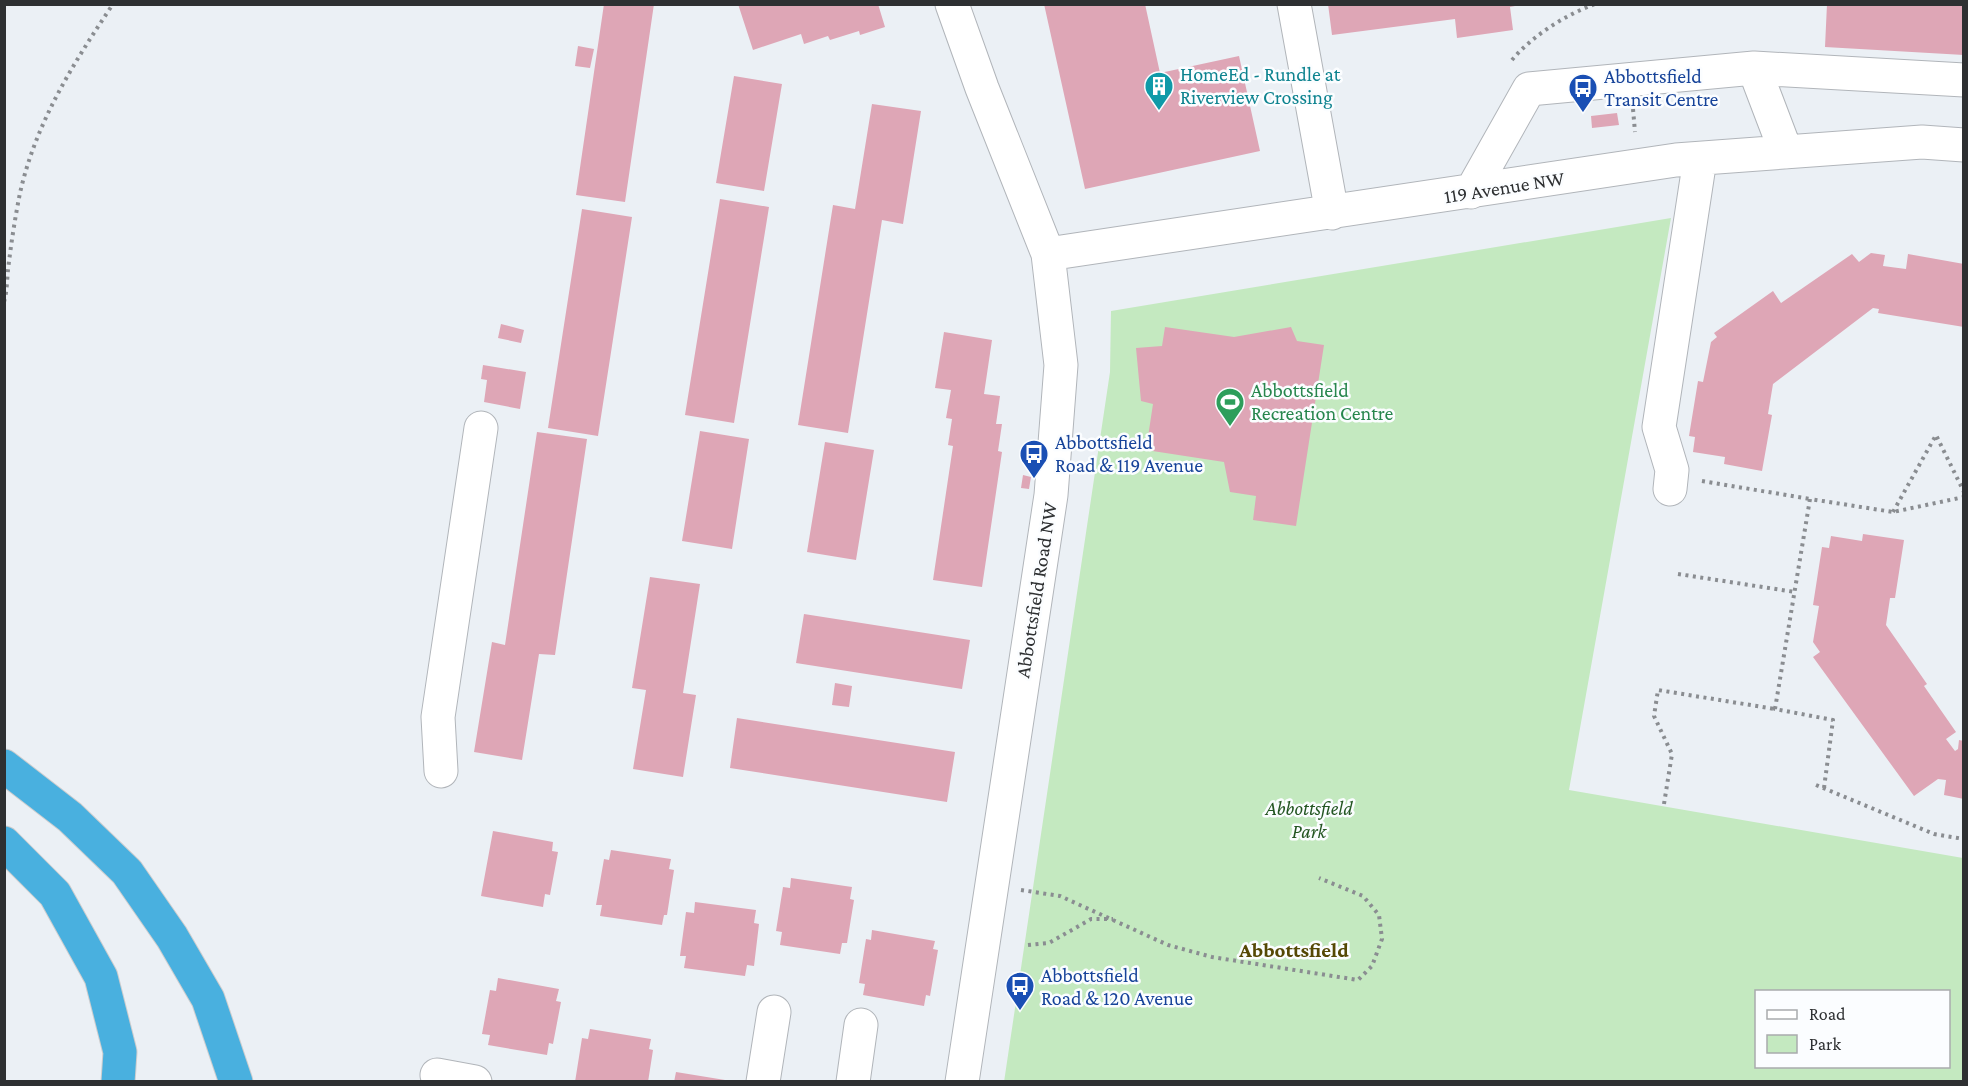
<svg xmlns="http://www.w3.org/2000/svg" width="1968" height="1086" font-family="'Crimson Pro',serif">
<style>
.green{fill:#c4e9c0;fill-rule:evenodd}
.building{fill:#dea6b6}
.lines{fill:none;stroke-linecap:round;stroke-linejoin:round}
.minor-casing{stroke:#b1b5ba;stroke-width:35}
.highway-casing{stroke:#cdcdce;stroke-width:35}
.path{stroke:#8a8d91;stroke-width:4;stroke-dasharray:3 4.5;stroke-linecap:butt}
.minor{stroke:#fff;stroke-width:33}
.highway{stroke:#49b0df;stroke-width:33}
.labels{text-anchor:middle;stroke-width:5;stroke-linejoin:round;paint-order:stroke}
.culture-label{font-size:20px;fill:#0d838f;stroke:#fbfdff;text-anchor:start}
.transit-label{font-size:20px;fill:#164399;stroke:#fbfdff;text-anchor:start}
.street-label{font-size:20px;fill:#2e3032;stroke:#fbfdff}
.leisure-label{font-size:20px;fill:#27864d;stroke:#fbfdff;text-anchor:start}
.park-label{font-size:20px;font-style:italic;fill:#245622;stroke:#fbfdff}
.neighbourhood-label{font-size:21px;font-weight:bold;fill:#554805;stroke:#fbfdff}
</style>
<rect width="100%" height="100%" fill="#ebf0f5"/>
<path class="green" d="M1671 218 1569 790 1963 858V1081L1004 1082 1110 372 1111 311ZM1756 992H1948V1066H1756Z"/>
<path class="building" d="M604 4H654L625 202 576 195Z
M738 4H878L885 27 860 35 859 31 830 40 828 36 804 44 801 34 753 50Z
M1044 4H1145L1160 73 1239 56 1260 151 1085 189Z
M1328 4H1515V6L1510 7 1513 30 1457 38 1455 19 1332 35Z
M1827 4H1964V55L1825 47Z
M578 46 594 49 590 68 575 66Z
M734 76 782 84 764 191 716 183Z
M872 104 921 111 903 224 882 220 848 433 798 425 833 205 855 209Z
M1617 113 1619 125 1592 128 1591 116Z
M720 199 769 207 734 423 685 415Z
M582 209 632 217 598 436 548 428Z
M1871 253 1885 255 1883 266 1906 269 1908 254 1964 264V327L1878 313 1879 309 1873 308 1773 384 1768 414 1772 415 1762 471 1724 464 1725 457 1693 452 1695 437 1689 436 1698 381 1703 382 1711 342 1717 337 1714 333 1773 291 1781 303 1852 254 1859 262Z
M501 324 524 330 521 343 498 338Z
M1165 327 1234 337 1291 327 1297 341 1324 345 1296 526 1253 520 1256 496 1230 492 1224 462 1146 450 1153 404 1141 401 1136 348 1162 346Z
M944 332 992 340 984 394 1000 396 996 424H1002L998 451 1002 452 982 587 933 580 953 446 948 445 952 419 946 418 951 390 935 388Z
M483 365 526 372 520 409 484 402 487 380 481 379Z
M700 431 749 439 732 549 682 541Z
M537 432 587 439 555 655 539 654 522 760 474 752 492 642 505 645Z
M825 442 874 450 856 560 807 552Z
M1023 475 1031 477 1029 489 1021 488Z
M1863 534 1904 540 1895 598H1890L1886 625 1927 684 1924 686 1956 732 1946 739 1955 751 1958 749 1959 740 1964 741V799L1944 795 1946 780 1938 779 1914 796 1813 657 1820 652 1813 642 1819 606 1813 605 1822 547 1829 548 1831 536 1862 541Z
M650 577 700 584 683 693 696 695 683 777 633 769 646 690 632 688Z
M804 614 970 640 962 689 796 663Z
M835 683 852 686 849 707 832 705Z
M737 718 955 752 947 802 730 768Z
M493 831 553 842 552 851 558 852 550 895 545 894 543 907 481 896Z
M611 850 671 859 669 869 674 870 667 915H664L662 925 600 916 602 905H596L604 859 609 860Z
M791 878 852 887 850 899 854 900 847 943H842L840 954 780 945 782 932 776 931 783 887 790 888Z
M695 902 756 910 754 923 759 924 754 966 747 965 745 976 684 968 686 956H680L686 912 694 913Z
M872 930 935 941 933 949 938 950 930 996 926 995 924 1006 863 995 865 984 859 983 866 939 871 940Z
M498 978 559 989 556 1001 561 1002 553 1044 549 1043 547 1055 488 1045 490 1035 482 1034 490 990 496 991Z
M590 1029 651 1039 649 1049 653 1050 648 1082H575L582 1038 588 1039Z
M676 1072 725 1080V1082H674Z"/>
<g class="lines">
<g class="minor-casing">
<path id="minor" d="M952 4 982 88 1048 254 1061 365 1051 495 962 1082
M1294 4 1332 213
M1754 68 1964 80
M1471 192 1529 89 1754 68 1786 152
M1048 254 1676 160 1922 142 1964 145
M1670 489 1672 470 1659 427 1700 159
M441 771 438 717 481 428
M437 1075 475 1082
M763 1082 774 1012
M853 1082 861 1025"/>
</g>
<g class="highway-casing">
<path id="highway" d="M4 766 70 817 127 872 172 937 208 999 236 1082
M4 843 55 894 101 977 120 1052 118 1082"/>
</g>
<path class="path" d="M1512 60C1532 36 1565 15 1595 4
M1633 109 1635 132
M4 302C7 292 7 280 8 270 11 244 15 218 20 193 36 122 73 64 113 4
M1702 481 1810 499
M1893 512 1936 435 1964 492
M1678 574 1795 592
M1816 785 1934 834 1964 839
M1824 788 1833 720 1775 709 1810 499 1893 512 1964 497
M1664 804 1672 754 1654 716 1658 690 1775 709
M1021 890 1060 896 1168 945 1212 957 1358 980 1372 966 1382 939 1379 915 1363 896 1319 878
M1028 945 1049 943 1091 919H1113"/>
<use href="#minor" class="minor"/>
<use href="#highway" class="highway"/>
</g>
<defs>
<g id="building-pin" transform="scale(1.5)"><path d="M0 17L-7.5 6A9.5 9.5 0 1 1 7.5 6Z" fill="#0f9aa8" stroke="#fbfdff"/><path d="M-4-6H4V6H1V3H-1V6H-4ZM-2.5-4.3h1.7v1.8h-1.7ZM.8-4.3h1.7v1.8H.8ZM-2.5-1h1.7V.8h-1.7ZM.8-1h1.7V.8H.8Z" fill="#fff"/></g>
<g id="bus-pin" transform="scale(1.5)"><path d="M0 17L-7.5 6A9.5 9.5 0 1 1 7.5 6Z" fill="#1a4fb4" stroke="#fbfdff"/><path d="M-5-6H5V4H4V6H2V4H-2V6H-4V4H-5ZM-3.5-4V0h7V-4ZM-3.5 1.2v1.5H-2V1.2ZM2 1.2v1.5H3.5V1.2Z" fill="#fff"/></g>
<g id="stadium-pin" transform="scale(1.5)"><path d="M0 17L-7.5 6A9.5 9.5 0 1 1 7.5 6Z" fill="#2e9e5b" stroke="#fbfdff"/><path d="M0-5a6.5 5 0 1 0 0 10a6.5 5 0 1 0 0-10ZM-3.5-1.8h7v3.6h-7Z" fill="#fff"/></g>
</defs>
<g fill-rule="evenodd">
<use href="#building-pin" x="1159" y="86"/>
<use href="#bus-pin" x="1583" y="88"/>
<use href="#stadium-pin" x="1230" y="402"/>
<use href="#bus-pin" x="1034" y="454"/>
<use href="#bus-pin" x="1020" y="986"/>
</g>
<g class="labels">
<g class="culture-label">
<text x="1180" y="81">HomeEd - Rundle at<tspan x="1180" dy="23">Riverview Crossing</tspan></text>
</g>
<g class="transit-label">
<text x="1604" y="83">Abbottsfield<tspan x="1604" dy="23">Transit Centre</tspan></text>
<text x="1055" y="449">Abbottsfield<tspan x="1055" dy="23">Road &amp; 119 Avenue</tspan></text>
<text x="1041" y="982">Abbottsfield<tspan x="1041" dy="23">Road &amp; 120 Avenue</tspan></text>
</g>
<g class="street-label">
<text transform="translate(1504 187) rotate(-9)" y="7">119 Avenue NW</text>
<text transform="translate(1036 590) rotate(-81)" y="7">Abbottsfield Road NW</text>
</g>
<g class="leisure-label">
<text x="1251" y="397">Abbottsfield<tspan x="1251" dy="23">Recreation Centre</tspan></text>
</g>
<g class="park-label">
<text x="1309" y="815">Abbottsfield<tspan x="1309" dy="23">Park</tspan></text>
</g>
<g class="neighbourhood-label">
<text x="1294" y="957">Abbottsfield</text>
</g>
</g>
<rect width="1968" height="1086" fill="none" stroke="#2e3032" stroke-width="12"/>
<rect x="1755" y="990" width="195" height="78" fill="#fbfdff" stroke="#a9abad" stroke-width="1.5"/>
<rect x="1767" y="1010" width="30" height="9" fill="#ffffff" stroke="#a9abad" stroke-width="1.5"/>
<text x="1809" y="1020" font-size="18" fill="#2e3032">Road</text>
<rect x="1767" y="1035" width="30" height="18" fill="#c4e9c0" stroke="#a9abad" stroke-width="1.5"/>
<text x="1809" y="1050" font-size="18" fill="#2e3032">Park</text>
</svg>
